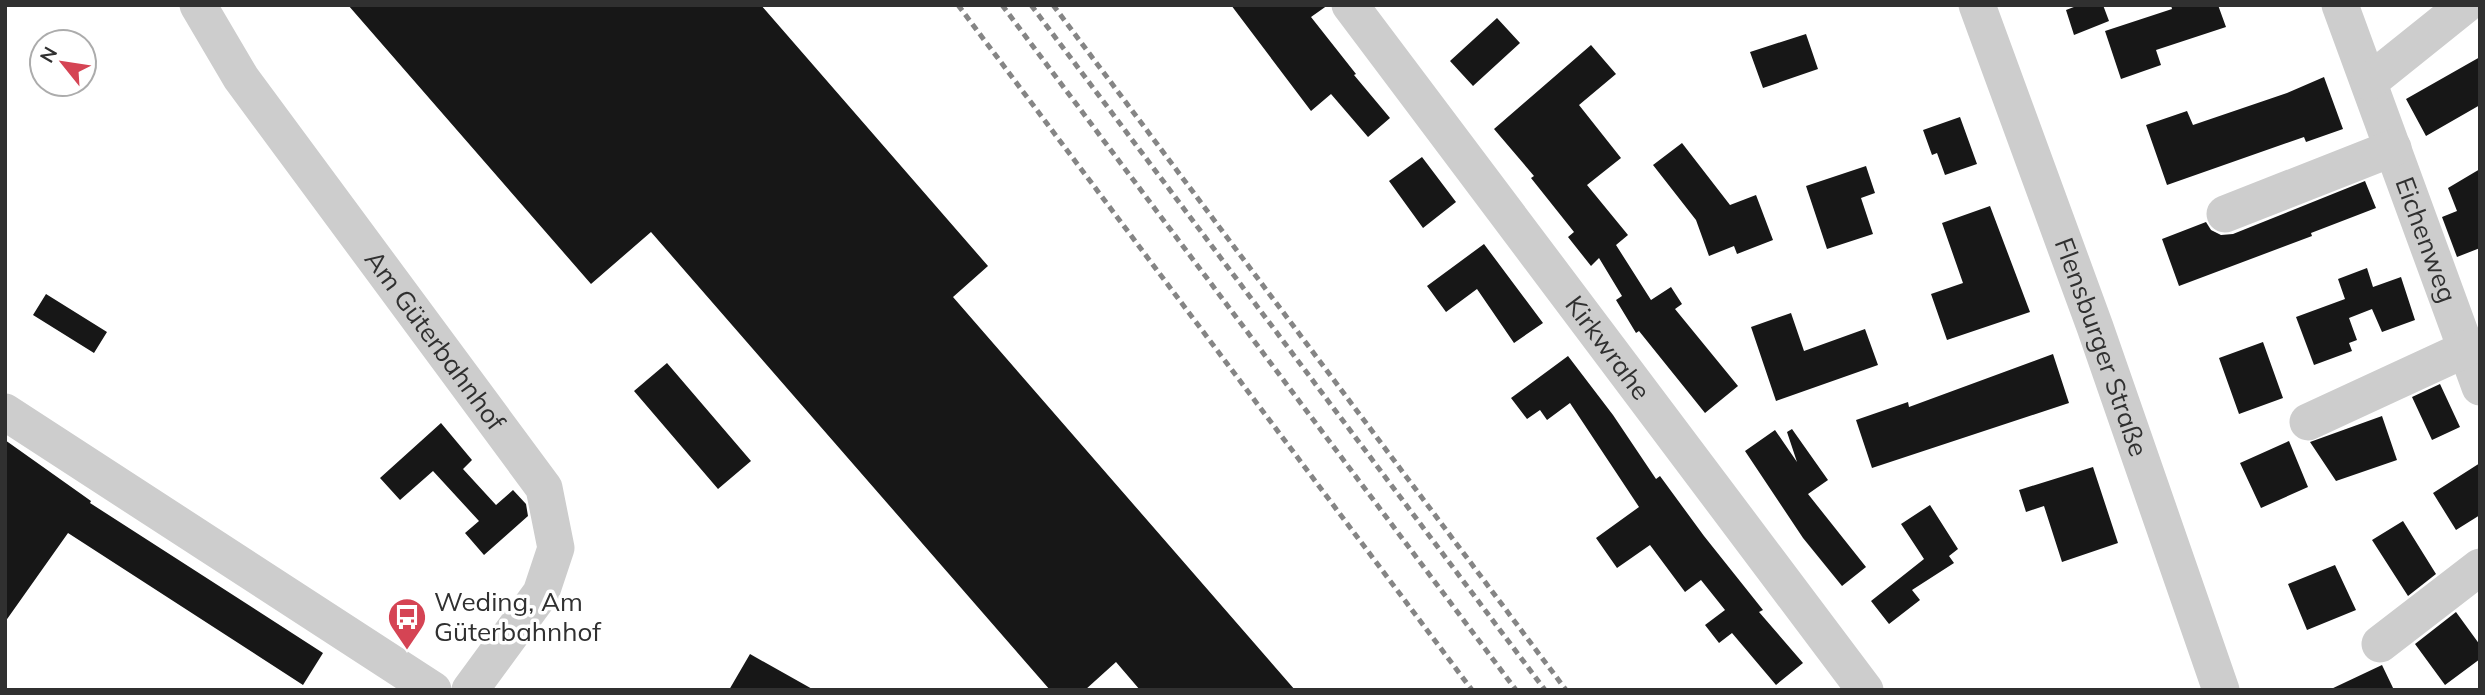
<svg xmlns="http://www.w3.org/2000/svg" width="2485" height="695" font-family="Mulish,sans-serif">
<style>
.building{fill:#171717}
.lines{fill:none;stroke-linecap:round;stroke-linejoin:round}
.minor{stroke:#cdcdcd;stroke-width:37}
.rail{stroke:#858585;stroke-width:5;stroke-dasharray:7 5;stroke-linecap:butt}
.labels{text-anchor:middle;stroke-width:7;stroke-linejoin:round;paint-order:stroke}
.street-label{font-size:26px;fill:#303030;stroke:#fff}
.poi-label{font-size:26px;fill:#303030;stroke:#fff;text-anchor:start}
</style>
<rect width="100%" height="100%" fill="#fff"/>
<path class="building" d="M348 5H761L988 266 953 297 1295 690H1140L1116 662 1085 690H1050L651 232 591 284Z
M1231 5H1328L1311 17 1356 74 1354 75 1390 118 1368 137 1331 94 1311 111Z
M2079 5H2103L2109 21 2074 35 2066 10Z
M2171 5H2218L2226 27 2156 50 2161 65 2121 79 2105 31 2172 9Z
M1497 18 1520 43 1473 86 1450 61Z
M1806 34 1818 69 1763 88 1750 52Z
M1591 45 1616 74 1579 105 1621 158 1587 185 1628 235 1616 245 1651 300 1671 287 1682 304 1675 309 1738 386 1705 413 1639 331 1636 333 1616 300 1622 296 1599 258 1591 266 1568 237 1574 232 1531 178 1534 176 1494 129Z
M2480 57V105L2426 136 2406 99Z
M2324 77 2343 129 2306 142 2304 137 2167 185 2146 125 2187 111 2193 125 2287 93Z
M1960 117 1977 164 1945 175 1937 153 1932 155 1923 130Z
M1682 143 1730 205 1756 195 1773 240 1737 254 1734 246 1709 256 1696 220 1653 165Z
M1422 157 1456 202 1423 228 1389 181Z
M1866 166 1875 193 1861 198 1873 234 1827 249 1806 186Z
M2480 169V248L2457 257 2442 217 2457 211 2448 188Z
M2365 181 2376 208 2311 233 2312 236 2179 286 2162 239 2206 222 2211 230 2221 235 2233 234Z
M1990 206 2030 312 1947 340 1931 294 1963 283 1942 223Z
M1484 244 1543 323 1514 343 1477 289 1446 312 1427 286Z
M2367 268 2373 287 2401 277 2415 320 2382 332 2372 309 2349 318 2357 340 2349 343 2352 351 2314 365 2296 317 2345 299 2338 279Z
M46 294 107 332 94 353 33 315Z
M1791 313 1804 351 1865 329 1878 365 1776 401 1751 327Z
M2263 342 2283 398 2239 414 2219 358Z
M2053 354 2069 403 1872 468 1856 420 1908 402 1909 407Z
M1568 356 1613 415 1656 479 1660 476 1704 536 1763 610 1759 612 1803 663 1776 685 1732 633 1719 643 1705 625 1725 610 1701 580 1685 592 1650 545 1617 568 1596 538 1639 507 1570 403 1547 420 1540 410 1527 419 1511 398Z
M667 363 751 461 718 489 634 391Z
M2440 384 2460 427 2432 440 2412 397Z
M2382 416 2397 460 2336 481 2310 442Z
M441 423 472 460 463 469 496 505 513 490 526 504 528 516 484 555 465 533 479 521 433 471 400 500 380 478Z
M1792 429 1828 480 1808 494 1866 567 1842 586 1803 538 1745 451 1775 430 1797 462 1787 432Z
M5 440 91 501 90 503 323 653 303 685 68 533 5 622Z
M2289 441 2308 487 2261 508 2240 463Z
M2480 463V515L2456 530 2433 493Z
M2093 467 2118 543 2062 562 2044 506 2026 512 2019 490Z
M1930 505 1958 549 1949 556 1954 563 1912 590 1920 600 1889 624 1871 601 1924 559 1901 524Z
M2403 521 2436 574 2408 596 2372 540Z
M2335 565 2356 610 2307 630 2288 584Z
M2456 612 2480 645V659L2445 685 2415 644Z
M750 654 814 690H729Z
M2382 665 2394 690H2329Z"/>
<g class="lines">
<g class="minor">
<path id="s1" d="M198 5 241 78 544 488 556 548 541 593 470 690"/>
<path id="s2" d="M1350 5 1865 690"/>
<path id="s3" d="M1977 5 2095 327 2221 690"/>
<path id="s4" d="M2340 5 2480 387"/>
<path d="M2369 82 2465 5"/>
<path d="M2225 214 2393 148"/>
<path d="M5 412 433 690"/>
<path d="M2308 422 2466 349"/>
<path d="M2380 644 2480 567"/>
</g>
<path class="rail" d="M958 5 1472 690
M1002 5 1516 690
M1031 5 1545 690
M1053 5 1566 690"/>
</g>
<defs>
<g id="bus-pin" transform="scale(2.0125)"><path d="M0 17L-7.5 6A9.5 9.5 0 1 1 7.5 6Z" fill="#d54454" stroke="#fff"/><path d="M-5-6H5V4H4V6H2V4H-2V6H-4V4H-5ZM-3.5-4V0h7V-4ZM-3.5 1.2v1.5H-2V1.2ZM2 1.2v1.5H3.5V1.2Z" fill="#fff"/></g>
</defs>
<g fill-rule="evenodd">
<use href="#bus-pin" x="407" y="617"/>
</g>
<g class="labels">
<g class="street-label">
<text dy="9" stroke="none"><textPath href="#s4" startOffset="250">Eichenweg</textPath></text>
<text dy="9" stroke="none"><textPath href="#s1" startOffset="411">Am Güterbahnhof</textPath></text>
<text dy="9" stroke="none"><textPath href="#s2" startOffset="429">Kirkwrahe</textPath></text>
<text dy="9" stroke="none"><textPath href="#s3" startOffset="364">Flensburger Straße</textPath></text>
</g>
<g class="poi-label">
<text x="434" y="611">Weding, Am<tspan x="434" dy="30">Güterbahnhof</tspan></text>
</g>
</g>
<rect width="2485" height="695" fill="none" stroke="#303030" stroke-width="14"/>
<g transform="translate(63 63) rotate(300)"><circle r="33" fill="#ffffff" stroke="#acacac" stroke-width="2"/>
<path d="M0-5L12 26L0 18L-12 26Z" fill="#d54454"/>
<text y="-10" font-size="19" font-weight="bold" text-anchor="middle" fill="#303030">N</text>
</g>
</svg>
